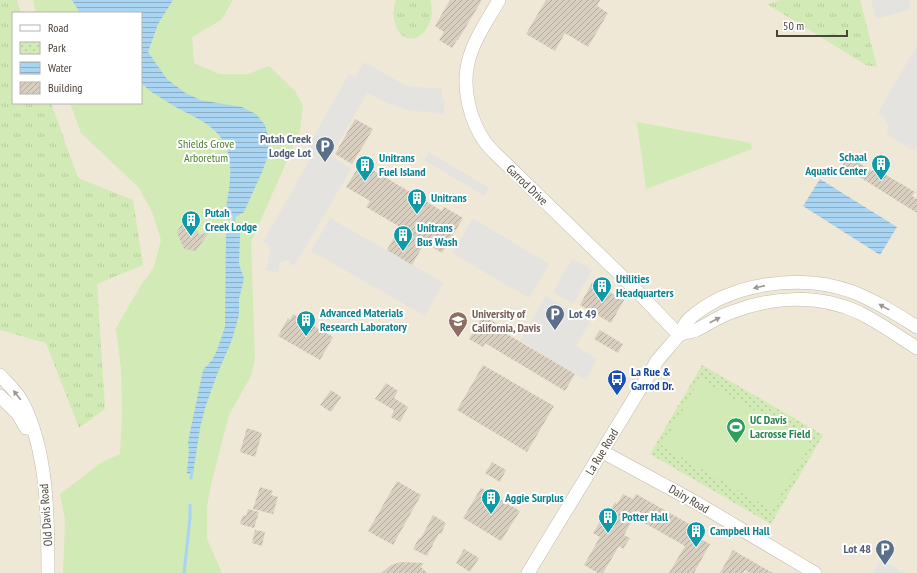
<svg xmlns="http://www.w3.org/2000/svg" width="917" height="573" font-family="'PT Sans Narrow',sans-serif">
<style>
.education{fill:#efe8d6;fill-rule:evenodd}
.grass{fill:url(#grass-tufts)}
.park{fill:url(#park-dots)}
.garden{fill:#d2eab5}
.parking{fill:#e5e3e0}
.water{fill:url(#water-rules)}
.lines{fill:none;stroke-linecap:round;stroke-linejoin:round}
.stream{stroke:#a9d4f2;stroke-width:3}
.building{fill:url(#building-hatch)}
.minor-casing{stroke:#c2bbae;stroke-width:14}
.minor{stroke:#fff;stroke-width:13}
.oneway{fill:#9c9892}
.labels{text-anchor:middle;stroke-width:4;stroke-linejoin:round;paint-order:stroke}
.service-label{font-size:12px;font-weight:bold;fill:#4e5e75;stroke:#fff;text-anchor:end}
.park-label{font-size:12px;fill:#4a7f2a;stroke:#fff}
.culture-label{font-size:12px;font-weight:bold;fill:#0d838f;stroke:#fff;text-anchor:start}
.street-label{font-size:12px;fill:#4b4439;stroke:#fff}
.education-label{font-size:12px;font-weight:bold;fill:#785e54;stroke:#fff;text-anchor:start}
.transit-label{font-size:12px;font-weight:bold;fill:#164399;stroke:#fff;text-anchor:start}
.leisure-label{font-size:12px;font-weight:bold;fill:#27864d;stroke:#fff;text-anchor:start}
</style>
<defs>
<pattern id="grass-tufts" width="24" height="20" patternUnits="userSpaceOnUse"><rect width="24" height="20" fill="#d2eab5"/><path d="M3 7l-1-3M5 7V3M7 7l1-3M15 17l-1-3M17 17v-4M19 17l1-3" fill="none" stroke="#b6ca9c"/></pattern>
<pattern id="park-dots" width="8" height="8" patternUnits="userSpaceOnUse"><rect width="8" height="8" fill="#d2eab5"/><path d="M2 2h.1M6 6h.1" fill="none" stroke="#b6ca9c" stroke-width="1.8" stroke-linecap="round"/></pattern>
<pattern id="water-rules" width="6" height="5" patternUnits="userSpaceOnUse"><rect width="6" height="5" fill="#a9d4f2"/><path d="M0 2.5h6" fill="none" stroke="#8caec5"/></pattern>
<pattern id="building-hatch" width="6" height="6" patternUnits="userSpaceOnUse"><rect width="6" height="6" fill="#d8cfc1"/><path d="M-1 1l2-2M0 6l6-6M5 7l2-2" fill="none" stroke="#b1aa9e"/></pattern>
</defs>
<rect width="100%" height="100%" fill="#f6f3ec"/>
<path class="education" d="M0 0H917V573H0ZM13 13H141V103H13Z"/>
<path class="grass" d="M0 0H17L21 13H13V103H51L78 178 133 200 143 265 97 284 105 409 79 428 46 343 0 330Z
M396 0H430C440 26 408 58 395 24 393 16 393 8 396 0Z
M781 0H860L877 67 866 65 767 4Z"/>
<path class="park" d="M702 365 823 435 771 524 650 454Z"/>
<path class="garden" d="M33 0H233L221 20 192 37 194 63 219 74H248L269 66 295 91 303 106 300 131 251 242 255 359 251 376 229 415 211 484 207 507V539L222 573H63L65 520 60 494 102 462 120 454 122 416 121 368 116 328 140 287 154 267 161 240 152 212 139 188 81 133 70 103H141V13H36Z
M637 122 751 143 752 149 646 189Z
M700 379 811 443 772 510 662 446Z"/>
<path class="parking" d="M871 0H909L911 9 876 19Z
M917 45V145L914 151 886 134 889 128 884 117 878 113Z
M364 62 405 85 425 88H442V99H445L444 114 406 110 384 102 367 93 331 156 351 169 297 262 293 266 287 260 279 263V272L266 270 271 247 263 242 313 154 306 150 349 74 355 77Z
M429 152 489 188 484 196 424 160Z
M330 218 444 283 425 316 311 251Z
M473 218 549 264 529 298 452 253Z
M572 259 592 270 573 304 553 292Z
M546 296 590 322 576 346 597 359 586 380 520 341Z
M881 559 904 573H873Z"/>
<path class="water" d="M72 0H173L158 24 148 52 167 79 184 92 200 100 242 107 256 114 265 125 269 139 268 156 262 172 244 212 234 218 226 208C230 184 236 154 218 134 207 121 188 114 174 106 163 99 150 92 141 83V13H80Z
M820 179 897 227 880 255 803 206Z
M226 227 236 228 240 234 239 264 244 279 239 299V315L232 340 218 372 206 405 200 428 193 474 187 473 189 450 188 442 203 370 212 360 217 350 225 327Z"/>
<g class="lines">
<path class="stream" d="M234 230V218
M191 478 192 470
M184 573 190 518V505"/>
</g>
<path class="building" d="M450 0H482L458 40H457L452 48 439 40 444 32 435 26Z
M546 0H600L597 6 608 13 588 47 565 33 555 51 526 34Z
M355 119 373 129 352 164 335 154Z
M848 156 872 171 874 168 915 192 912 196 917 199V213L842 166Z
M361 163 442 211 444 207 463 218 442 253 425 242 412 265 387 250 400 227 366 207 370 201 346 187Z
M183 223 194 224 199 235 209 232 196 251 184 249 177 232Z
M592 283 624 300 611 323 580 305Z
M293 314 333 337 320 360 278 336 288 318 290 320Z
M483 315 497 324 495 327 575 374 565 391 485 343 483 347 469 339Z
M600 330 623 344 618 353 594 339Z
M483 365 554 406 527 452 457 410Z
M386 383 398 391 394 398 408 407 400 422 391 417 394 410 375 399Z
M331 390 341 397 331 412 320 405Z
M247 428 262 433 255 457 240 452Z
M492 462 506 470 500 482 485 473Z
M397 481 421 495 393 545 368 531Z
M260 487 273 491 271 495 278 497 273 514 253 509Z
M481 488 520 511 501 541 463 518Z
M623 494 633 499 636 494 705 533 701 539 710 544 694 573H669L685 546 634 517 624 535 630 538 623 549 619 546 603 573H598L584 565 600 537 593 533 601 520 604 522 615 502 617 504Z
M248 509 259 512 254 528 240 524 243 515 246 516Z
M433 515 446 523 441 534 439 533 427 556 413 549 419 538H421Z
M255 530 265 532 262 546 252 543Z
M464 549 479 558 470 572 456 563Z
M733 550 743 556 773 573H750L745 570 743 573H720Z
M401 562 424 563 421 567 427 573H381L391 565Z"/>
<g class="lines">
<g class="minor-casing">
<path id="minor" d="M499 0C488 20 473 40 468 63 462 88 470 121 485 142 490 149 496 154 502 160L637 291 679 335
M679 335C684 333 689 332 694 331 707 325 719 316 732 312 774 296 819 294 860 313 880 323 898 336 917 348
M0 375C7 383 16 391 21 400 48 448 48 519 48 573
M0 396 18 414 26 428
M603 452 697 503 815 573
M528 573 657 361C664 352 672 344 679 335 682 331 684 324 688 320 729 282 802 273 853 292 876 301 896 314 917 327"/>
</g>
<use href="#minor" class="minor"/>
</g>
<defs><path id="oneway-solid" d="M-6-.8H1V-3.2L6.5 0L1 3.2V.8H-6Z"/></defs>
<g class="oneway">
<use href="#oneway-solid" transform="translate(759 287) rotate(167)"/>
<use href="#oneway-solid" transform="translate(884 307) rotate(-151)"/>
<use href="#oneway-solid" transform="translate(715 320) rotate(-27)"/>
<use href="#oneway-solid" transform="translate(17 395) rotate(-129)"/>
</g>
<defs>
<g id="parking-pin" transform="scale(1)"><path d="M0 17L-7.5 6A9.5 9.5 0 1 1 7.5 6Z" fill="#5c6f8a" stroke="#fff"/><path d="M-3.5-5.5H1a3.5 3.5 0 0 1 0 7H-1V5.5H-3.5ZM-1-3.4V-.6H.8a1.4 1.4 0 0 0 0-2.8Z" fill="#fff"/></g>
<g id="building-pin" transform="scale(1)"><path d="M0 17L-7.5 6A9.5 9.5 0 1 1 7.5 6Z" fill="#0f9aa8" stroke="#fff"/><path d="M-4-6H4V6H1V3H-1V6H-4ZM-2.5-4.3h1.7v1.8h-1.7ZM.8-4.3h1.7v1.8H.8ZM-2.5-1h1.7V.8h-1.7ZM.8-1h1.7V.8H.8Z" fill="#fff"/></g>
<g id="university-pin" transform="scale(1)"><path d="M0 17L-7.5 6A9.5 9.5 0 1 1 7.5 6Z" fill="#8d6e63" stroke="#fff"/><path d="M0-5L7-2L0 1L-7-2ZM-4 1L0 2.5L4 1V4Q0 6-4 4Z" fill="#fff"/></g>
<g id="bus-pin" transform="scale(1)"><path d="M0 17L-7.5 6A9.5 9.5 0 1 1 7.5 6Z" fill="#1a4fb4" stroke="#fff"/><path d="M-5-6H5V4H4V6H2V4H-2V6H-4V4H-5ZM-3.5-4V0h7V-4ZM-3.5 1.2v1.5H-2V1.2ZM2 1.2v1.5H3.5V1.2Z" fill="#fff"/></g>
<g id="stadium-pin" transform="scale(1)"><path d="M0 17L-7.5 6A9.5 9.5 0 1 1 7.5 6Z" fill="#2e9e5b" stroke="#fff"/><path d="M0-5a6.5 5 0 1 0 0 10a6.5 5 0 1 0 0-10ZM-3.5-1.8h7v3.6h-7Z" fill="#fff"/></g>
</defs>
<g fill-rule="evenodd">
<use href="#parking-pin" x="325" y="146"/>
<use href="#building-pin" x="881" y="164"/>
<use href="#building-pin" x="365" y="165"/>
<use href="#building-pin" x="417" y="198"/>
<use href="#building-pin" x="191" y="220"/>
<use href="#building-pin" x="403" y="235"/>
<use href="#building-pin" x="602" y="286"/>
<use href="#parking-pin" x="555" y="314"/>
<use href="#building-pin" x="306" y="320"/>
<use href="#university-pin" x="458" y="321"/>
<use href="#bus-pin" x="617" y="379"/>
<use href="#stadium-pin" x="736" y="427"/>
<use href="#building-pin" x="491" y="498"/>
<use href="#building-pin" x="608" y="517"/>
<use href="#building-pin" x="696" y="531"/>
<use href="#parking-pin" x="885" y="549"/>
</g>
<g class="labels">
<g class="service-label">
<text x="311" y="143">Putah Creek<tspan x="311" dy="14">Lodge Lot</tspan></text>
<text x="569" y="318" text-anchor="start">Lot 49</text>
<text x="871" y="553">Lot 48</text>
</g>
<g class="park-label">
<text x="206" y="148">Shields Grove<tspan x="206" dy="14">Arboretum</tspan></text>
</g>
<g class="culture-label">
<text x="867" y="161" text-anchor="end">Schaal<tspan x="867" dy="14">Aquatic Center</tspan></text>
<text x="379" y="162">Unitrans<tspan x="379" dy="14">Fuel Island</tspan></text>
<text x="431" y="202">Unitrans</text>
<text x="205" y="217">Putah<tspan x="205" dy="14">Creek Lodge</tspan></text>
<text x="417" y="232">Unitrans<tspan x="417" dy="14">Bus Wash</tspan></text>
<text x="616" y="283">Utilities<tspan x="616" dy="14">Headquarters</tspan></text>
<text x="320" y="317">Advanced Materials<tspan x="320" dy="14">Research Laboratory</tspan></text>
<text x="505" y="502">Aggie Surplus</text>
<text x="622" y="521">Potter Hall</text>
<text x="710" y="535">Campbell Hall</text>
</g>
<g class="street-label">
<text transform="translate(527 185) rotate(44)" y="4">Garrod Drive</text>
<text transform="translate(602 452) rotate(-59)" y="4">La Rue Road</text>
<text transform="translate(689 499) rotate(30)" y="4">Dairy Road</text>
<text transform="translate(46 515) rotate(-94)" y="4">Old Davis Road</text>
</g>
<g class="education-label">
<text x="472" y="318">University of<tspan x="472" dy="14">California, Davis</tspan></text>
</g>
<g class="transit-label">
<text x="631" y="376">La Rue &amp;<tspan x="631" dy="14">Garrod Dr.</tspan></text>
</g>
<g class="leisure-label">
<text x="750" y="424">UC Davis<tspan x="750" dy="14">Lacrosse Field</tspan></text>
</g>
</g>
<rect x="12" y="12" width="130" height="92" fill="#ffffff" stroke="#b7b4b0"/>
<rect x="20" y="25" width="20" height="6" fill="#ffffff" stroke="#b7b4b0"/>
<text x="48" y="32" font-size="12" fill="#4b4439">Road</text>
<rect x="20" y="42" width="20" height="12" fill="url(#park-dots)" stroke="#b7b4b0"/>
<text x="48" y="52" font-size="12" fill="#4b4439">Park</text>
<rect x="20" y="62" width="20" height="12" fill="url(#water-rules)" stroke="#b7b4b0"/>
<text x="48" y="72" font-size="12" fill="#4b4439">Water</text>
<rect x="20" y="82" width="20" height="12" fill="url(#building-hatch)" stroke="#b7b4b0"/>
<text x="48" y="92" font-size="12" fill="#4b4439">Building</text>
<path d="M777 30v6h70v-6" fill="none" stroke="#4b4439" stroke-width="2"/>
<text x="783" y="30" font-size="12" fill="#4b4439" stroke="#ffffff" stroke-width="3" paint-order="stroke">50 m</text>
</svg>
